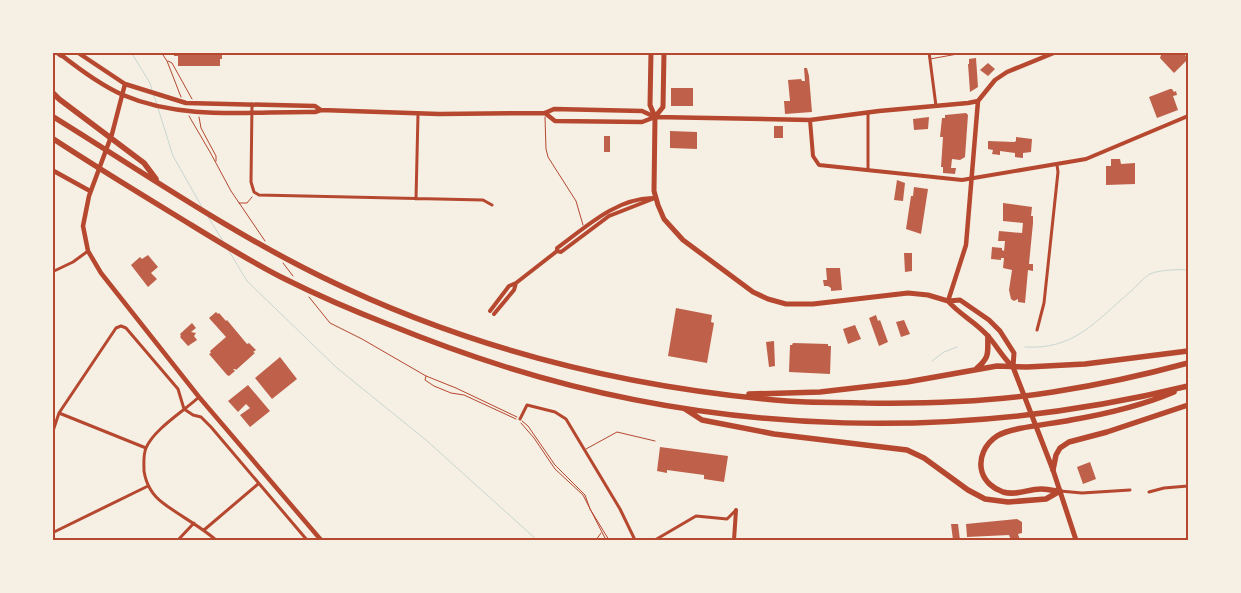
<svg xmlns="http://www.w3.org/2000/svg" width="1241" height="593" font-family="'Titillium Web',sans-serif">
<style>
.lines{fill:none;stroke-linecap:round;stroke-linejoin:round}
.stream{stroke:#c9d6d2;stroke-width:1}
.building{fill:#bf614a}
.path{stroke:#b5482f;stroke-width:1}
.service{stroke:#b5482f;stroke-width:1}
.minor{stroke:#b5482f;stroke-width:3}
.tertiary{stroke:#b5482f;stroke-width:4}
.secondary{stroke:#b5482f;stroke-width:4.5}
.primary{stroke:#b5482f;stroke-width:5}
.motorway{stroke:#b5482f;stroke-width:5.5}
.neatline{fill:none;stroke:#b5482f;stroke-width:2}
</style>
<rect width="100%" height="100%" fill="#f6efe4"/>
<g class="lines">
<path class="stream" d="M131 52 150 83 152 90
M153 94 157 104
M158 108 173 156 202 207
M208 217 223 241
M229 251 247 281 337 368 426 440 537 540
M1025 347C1074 350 1095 322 1130 292 1136 287 1143 278 1150 274 1158 270 1180 269 1188 270
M932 361 944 352 957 347"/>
</g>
<path class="building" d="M174 52H222V59H220V66H178V56H174Z
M1162 52H1188L1185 55 1188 59 1174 73 1160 58Z
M976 58 978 87 970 92 968 64H969V59Z
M988 63 995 69 988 76 980 70Z
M804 68H807L809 76 812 112 785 114 784 101H790L788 80 801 79 802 81H805Z
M671 88H693V106H671Z
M1170 89H1172L1174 92 1176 91 1177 95 1173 96 1178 110 1157 118 1149 97Z
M966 113 968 115 965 157 960 160 952 159 951 168H956L955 174 943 173V167H941L943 137H940L942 118H945V115Z
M929 117 928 129 914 130 913 119Z
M774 126H783V138H774Z
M670 131 697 132V149L670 148Z
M604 136H610V152H604Z
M1016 137 1032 139 1031 152 1023 153V158L1015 157V153L1000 151V155L992 154 993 150 988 149V141L1014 142 1016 141Z
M1111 159H1120L1121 164 1135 163V184L1106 185V166H1111Z
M897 180 905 183 903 201 894 200Z
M914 187 928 189 921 234 906 229 911 196H913Z
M1003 203 1032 207 1031 216H1033V223L1029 264H1033V271L1028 270 1025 303 1018 302V299L1014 301 1011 299 1009 290 1012 270 1003 268 1004 258H1001V260L991 259 992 247 1002 248V250L1004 251 1005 241H998L999 231 1022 233 1023 223 1003 221Z
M904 253H912V271L905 272Z
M148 255 158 267 151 273 157 279 148 287 131 265 140 257 142 259Z
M826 268H840L842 290 831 291V288L828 286H824L823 280H827Z
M676 308 712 315 711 322 714 323 707 363 668 356Z
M216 312 218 314 219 313 226 321 227 320 247 344 249 343 256 350 253 352 255 353 236 370 235 369H233L235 371 229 376 227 375 209 354 211 353 210 351 226 337 209 318Z
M876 315 878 321 880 320 888 342 879 346 869 318Z
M904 320 910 334 901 337 896 322Z
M192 323 196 328 191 332 196 333 194 336 197 340 188 346 180 337 181 336 180 334Z
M855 325 861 339 848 344 843 329Z
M774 341 775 366 769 367 766 342Z
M793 343 828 344V346H831L830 374 789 372 790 345H792Z
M280 357 297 379 272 399 255 378Z
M248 385 270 411 250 427 240 415 250 408 246 404 238 412 228 401Z
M660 447 728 456 724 482 704 479V475L667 470V473L657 471Z
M1090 462 1096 479 1083 484 1077 467Z
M1017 519 1022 522V533L1018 534 1020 540H1011L1009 535 967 537 966 524Z
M951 524H958L960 540H953Z"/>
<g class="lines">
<path class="path" d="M161 52 167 61 181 97
M168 61 172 63 192 99
M189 116 210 152 231 191 265 241
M199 117 201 128 216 156V161
M239 203H247L252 197
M283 263 293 276
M309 297 330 323 362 339 426 376 456 388 517 417
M426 376 425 380 434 386 451 393 464 395 516 419
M522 421 528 426 555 465 585 495 590 509 609 540
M521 423 534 438 555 469 583 495 606 540
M596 540 601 533"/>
<path class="service" d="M930 59 963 53 979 52
M545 117 546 149 548 157 576 201 583 225
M586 449 617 432 655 441"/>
<path class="minor" d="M929 52 936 106
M252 104 251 182 254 192 259 195 483 200 492 205
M868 170V114
M416 199 418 114
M52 272 73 262 88 251
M1037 330 1044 303 1058 172 1057 165
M199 397C184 411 154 429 146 448 143 455 144 463 144 471 146 484 152 495 163 503 180 516 200 526 216 540
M59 413 146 448
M520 419 527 405 555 412 566 419 620 509 635 540
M52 434 59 413 116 328 121 326 126 328 178 389 184 409 193 415 201 417 211 427 307 540
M1060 491 1082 493 1130 490
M1149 492 1164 488 1188 486
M204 530 258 484
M52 533 148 486
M178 540 194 523
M655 540 696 516 727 519 736 510"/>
<path class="tertiary" d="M810 120 813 156 819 165 962 180 1086 159 1188 116
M557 251V248C586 227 615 199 652 198
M490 311 509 286 516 283 552 255 557 251 561 252 609 216 655 198
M494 314 514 290 516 283
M734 540 736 510"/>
<path class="secondary" d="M77 52 125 84 186 103 315 106 321 110
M60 54C79 69 100 85 123 95 184 121 251 111 315 112L321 110 439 114 545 113 554 109 642 111 655 117
M125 84 112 134 89 196 83 226 88 251 101 273 199 397 321 540
M545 113 555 121 642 122 655 117 810 120 879 111 968 103 978 101 995 80 1007 72 1056 52
M52 170 90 191
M948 301 966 245 978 101"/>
<path class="primary" d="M651 52 650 105 655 117 654 191 658 205 664 219 683 240 753 292 768 299 786 304H813L908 293 928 295 948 301 960 300 989 320 1000 331 1014 353 1013 367 1053 470 1076 540
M655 117 663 107 664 52
M948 301C959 314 974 321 986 334 996 344 1002 357 1013 367"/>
<path class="motorway" d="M57 52 61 55
M52 92 59 99 144 163 156 179
M52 116C141 171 228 231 322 277 467 348 626 388 787 401 813 403 840 402 866 403 928 404 991 402 1053 392 1098 385 1144 375 1188 363
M52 138C93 165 134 190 175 215 211 237 247 260 285 279 319 296 354 311 390 325 427 340 465 354 503 366 724 436 964 441 1188 386
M977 368C991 356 987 352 988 336
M749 394 820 392 907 382 997 366 1027 367 1085 364 1188 351
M685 409 702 420 774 434 907 450 924 458 968 490 985 499 1008 502 1046 499 1060 491
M1053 470 1056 455 1060 448 1069 442 1107 432 1188 405
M1060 491C1054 491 1047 489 1041 489 1028 489 1016 496 1003 492 994 489 985 482 982 472 978 458 985 444 997 436 1011 427 1053 424 1071 420 1106 414 1141 406 1174 392"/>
</g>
<rect width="1241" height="593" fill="none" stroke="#f6efe4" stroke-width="108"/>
<rect x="54" y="54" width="1133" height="485" class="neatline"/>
</svg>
